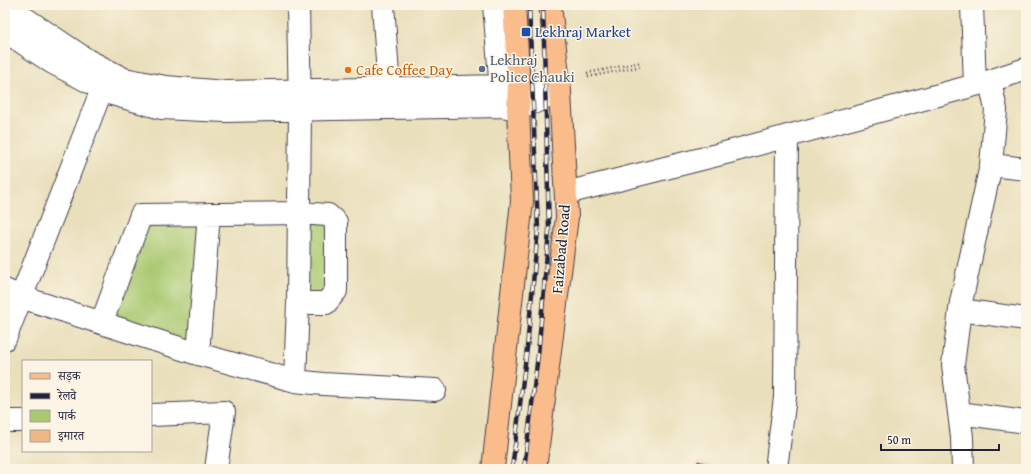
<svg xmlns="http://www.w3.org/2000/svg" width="1031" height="474" font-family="'Gentium Book Plus','Noto Serif Devanagari',serif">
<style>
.green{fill:#a9c971;stroke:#667656}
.building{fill:#efb785}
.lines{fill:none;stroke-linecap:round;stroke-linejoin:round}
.minor-casing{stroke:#403e4e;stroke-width:24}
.major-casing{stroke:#403e4e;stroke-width:24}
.path{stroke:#403e4e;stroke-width:2.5;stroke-dasharray:1 3;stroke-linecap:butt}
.minor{stroke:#fff;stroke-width:22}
.major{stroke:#fabc8b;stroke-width:22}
.rail-casing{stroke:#22223b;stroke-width:4.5}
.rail{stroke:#fcf5e5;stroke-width:3;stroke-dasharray:9;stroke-linecap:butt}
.transit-dot{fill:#1a4fb4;stroke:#fcf5e5;stroke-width:1.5}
.service-dot{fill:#5c6f8a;stroke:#fcf5e5;stroke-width:1.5}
.food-dot{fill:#e8710a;stroke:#fcf5e5;stroke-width:1.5}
.labels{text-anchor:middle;stroke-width:3;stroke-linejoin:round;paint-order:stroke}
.transit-label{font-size:15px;fill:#164399;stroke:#fcf5e5;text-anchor:start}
.service-label{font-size:15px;fill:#4e5e75;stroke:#fcf5e5;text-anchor:start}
.food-label{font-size:15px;fill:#c56008;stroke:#fcf5e5;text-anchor:start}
.street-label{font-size:15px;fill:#22223b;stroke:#fcf5e5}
</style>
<rect width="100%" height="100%" fill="#fcf5e5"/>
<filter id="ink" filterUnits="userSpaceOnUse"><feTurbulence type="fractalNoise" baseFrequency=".025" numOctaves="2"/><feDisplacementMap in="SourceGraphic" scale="8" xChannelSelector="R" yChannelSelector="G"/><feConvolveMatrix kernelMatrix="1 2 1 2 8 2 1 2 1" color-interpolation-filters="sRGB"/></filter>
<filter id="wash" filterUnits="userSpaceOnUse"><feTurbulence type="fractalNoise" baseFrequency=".012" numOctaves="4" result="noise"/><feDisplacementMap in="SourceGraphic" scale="16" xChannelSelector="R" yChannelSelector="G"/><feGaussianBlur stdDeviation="0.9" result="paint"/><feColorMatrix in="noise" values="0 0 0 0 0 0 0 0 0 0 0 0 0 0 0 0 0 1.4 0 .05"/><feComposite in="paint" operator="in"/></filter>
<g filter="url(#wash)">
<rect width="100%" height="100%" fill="#e9dfbb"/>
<path class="green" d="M304 223H328L326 297 302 296Z
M203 226 193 346 108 319 142 227Z"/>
<g id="blocks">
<path class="building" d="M698 461 724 469H696Z"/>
</g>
</g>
<g filter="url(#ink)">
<use href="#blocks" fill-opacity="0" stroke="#403e4e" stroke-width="1"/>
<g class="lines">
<g class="minor-casing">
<path id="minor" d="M5 5 87 60 124 79 166 87 225 92 501 86 519 84 560 92
M383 5 389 89
M494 5 502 101
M972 5 975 85
M5 31 53 63 112 94 161 108 225 111 502 106 518 109 560 92
M991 165 1026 169
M566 193 729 152 990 81 1026 69
M5 290 21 297 198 354 295 381 323 384 435 390
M960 310 1026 319
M102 322 141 215 299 213 328 215 336 222V291L326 303H298
M5 339 107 76
M198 354 209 214
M295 381 298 303 300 110 298 5
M959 413 1026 422
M151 415 224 412 216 469
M5 421H23
M776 469 785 397 787 136
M963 469 962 437 953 365 961 302 991 165 996 110 990 81"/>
</g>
<g class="major-casing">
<path id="major" d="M493 469 522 201 518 109 519 84 514 5
M535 469 567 217 560 92 550 5"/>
</g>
<path class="path" d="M587 73 642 62
M588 77 642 66"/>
<use href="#minor" class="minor"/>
<use href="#major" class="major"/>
<g class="rail-casing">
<path id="rail" d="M512 469 527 348 538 229 529 5
M524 469 538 355 549 231 543 5"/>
</g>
<use href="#rail" class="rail"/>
</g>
</g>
<rect class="transit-dot" x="521" y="27" width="10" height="10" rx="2"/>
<circle class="service-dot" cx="482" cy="69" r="4"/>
<circle class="food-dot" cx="348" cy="70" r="4"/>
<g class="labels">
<g class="transit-label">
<text x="535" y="37">Lekhraj Market</text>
</g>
<g class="service-label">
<text x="490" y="65">Lekhraj<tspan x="490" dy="17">Police Chauki</tspan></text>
</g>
<g class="food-label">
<text x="356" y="75">Cafe Coffee Day</text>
</g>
<g class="street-label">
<text transform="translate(561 249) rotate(-85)" y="5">Faizabad Road</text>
</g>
</g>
<rect width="1031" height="474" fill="none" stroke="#fcf5e5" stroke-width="20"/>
<rect x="22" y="360" width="130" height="92" fill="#fcf5e5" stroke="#a5a1a1"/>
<rect x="30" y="373" width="20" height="6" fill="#fabc8b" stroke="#a5a1a1"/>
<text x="58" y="380" font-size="12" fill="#22223b">सड़क</text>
<rect x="30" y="393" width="20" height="6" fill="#22223b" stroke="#a5a1a1"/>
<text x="58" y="400" font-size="12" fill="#22223b">रेलवे</text>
<rect x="30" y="410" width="20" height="12" fill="#a9c971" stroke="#a5a1a1"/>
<text x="58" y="420" font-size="12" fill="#22223b">पार्क</text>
<rect x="30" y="430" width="20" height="12" fill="#efb785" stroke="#a5a1a1"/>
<text x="58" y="440" font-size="12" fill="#22223b">इमारत</text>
<path d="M881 444v6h118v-6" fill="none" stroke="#22223b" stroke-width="2"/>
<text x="887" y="444" font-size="12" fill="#22223b" stroke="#fcf5e5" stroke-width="3" paint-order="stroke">50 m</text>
</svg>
